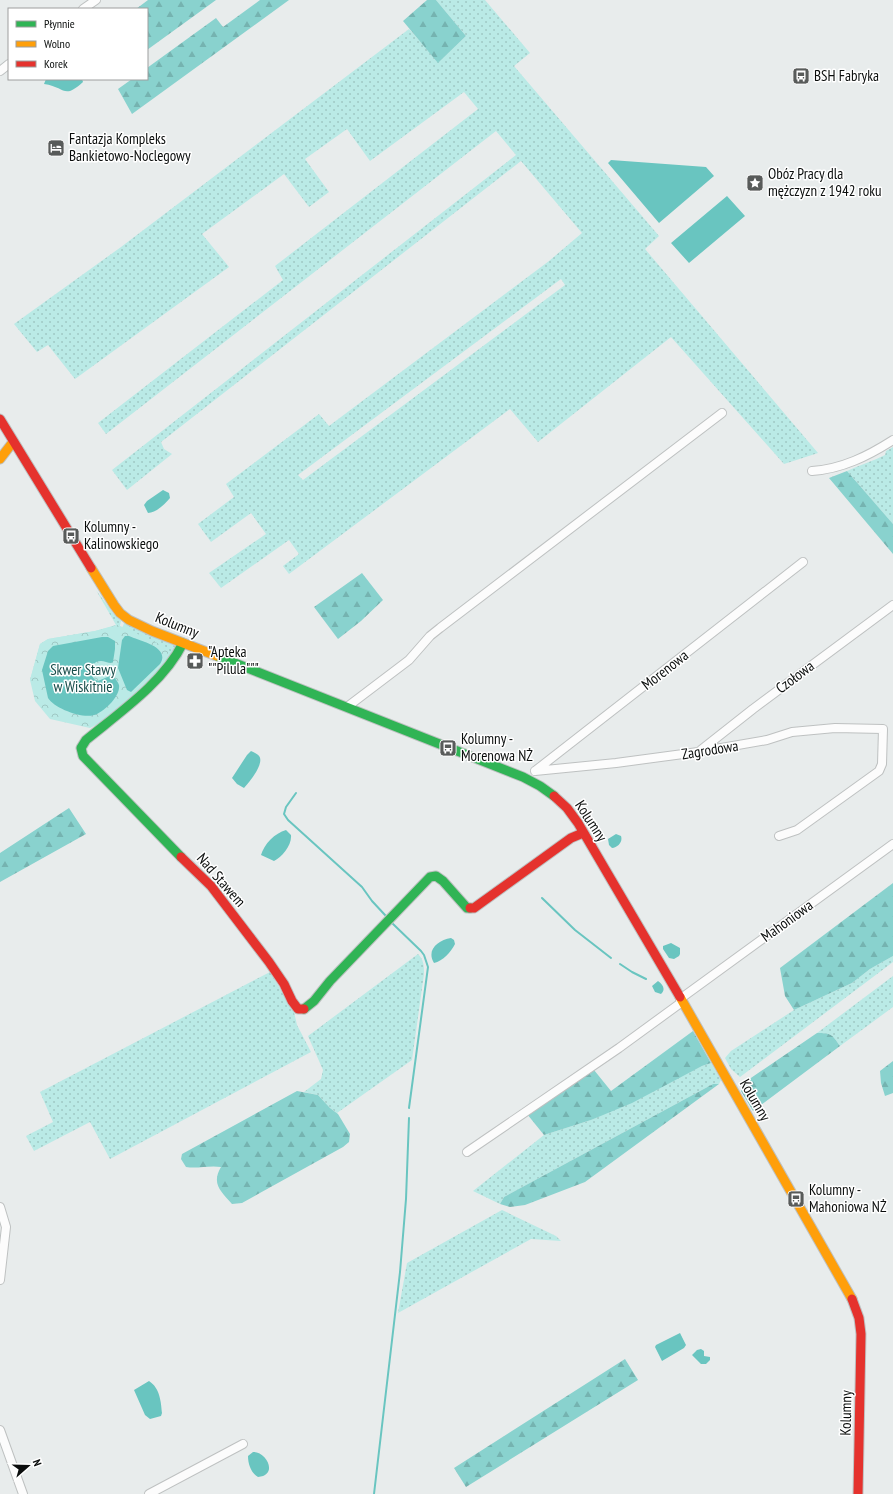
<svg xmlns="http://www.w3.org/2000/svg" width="893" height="1494" font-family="'PT Sans Narrow',sans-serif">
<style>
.grass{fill:url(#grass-dots);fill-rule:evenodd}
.forest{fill:url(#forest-firs)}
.park{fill:url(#park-crowns)}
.water{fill:#69c5c0}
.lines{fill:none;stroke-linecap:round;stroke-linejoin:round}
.stream{stroke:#69c5c0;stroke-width:2}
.street-casing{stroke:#bec1c1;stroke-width:10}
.fast-casing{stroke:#bec1c1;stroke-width:11}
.slow-casing{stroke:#bec1c1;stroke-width:11}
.jam-casing{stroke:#bec1c1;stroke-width:11}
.street{stroke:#fcfcfc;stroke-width:8}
.fast{stroke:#30b455;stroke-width:9}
.slow{stroke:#ff9f0a;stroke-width:9}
.jam{stroke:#e5322d;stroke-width:9}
.labels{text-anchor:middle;stroke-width:3;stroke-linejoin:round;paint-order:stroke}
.poi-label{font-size:15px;fill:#0a0d0c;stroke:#fff;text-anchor:start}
.street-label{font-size:15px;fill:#0a0d0c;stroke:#fff}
.park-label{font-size:15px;fill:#174d4a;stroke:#fff}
</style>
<defs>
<pattern id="grass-dots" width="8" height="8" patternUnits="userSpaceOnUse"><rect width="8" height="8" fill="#baeae6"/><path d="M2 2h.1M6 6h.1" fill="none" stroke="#9fc8c4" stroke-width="1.8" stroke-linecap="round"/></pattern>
<pattern id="forest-firs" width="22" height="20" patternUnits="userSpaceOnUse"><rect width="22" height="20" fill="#89d2ce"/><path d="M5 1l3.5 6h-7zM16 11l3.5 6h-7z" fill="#75b3b0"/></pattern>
<pattern id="park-crowns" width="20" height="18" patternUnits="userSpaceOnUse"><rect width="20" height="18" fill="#baeae6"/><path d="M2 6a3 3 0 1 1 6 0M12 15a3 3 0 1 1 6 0" fill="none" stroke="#9fc8c4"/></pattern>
</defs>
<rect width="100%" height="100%" fill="#e8ecec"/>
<path class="grass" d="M436 0H485L530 53 514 66 659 236 645 249 818 453 784 464 671 337 538 442 510 409 289 574 283 566 299 554 289 540 221 588 209 573 266 534 251 513 211 542 198 524 234 497 226 484 319 414 329 426 549 261 582 233 521 161 161 442 164 449 172 454 127 490 112 470 516 155 496 131 106 434 98 423 283 280 275 266 478 109 464 92 370 161 347 129 305 159 329 192 309 207 284 174 202 234 229 267 75 379 48 345 37 352 14 324 121 247 409 29 439 62 466 36ZM561 279 565 285 303 480 298 475Z
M893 447V524L847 471C860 465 873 461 885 455L886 451Z
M96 590 113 613 121 621 117 638 30 680 40 644 48 639 95 631 116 625Z
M124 623 175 646 176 648 165 666 118 641Z
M418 954C424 960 424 966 424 974L412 1060 337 1113 330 1108 318 1095 304 1092 321 1079 323 1070 308 1036Z
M893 956V962L740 1077 731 1069 725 1058 731 1051 794 1010 852 983 870 969Z
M270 972 294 1012 297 1025 311 1052 110 1159 90 1122 34 1151 26 1136 53 1122 40 1092Z
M893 976V1007L840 1046C832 1034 831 1033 817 1033Z
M711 1063 721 1080 719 1084H713L504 1197 500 1204 473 1191 544 1135 591 1120 702 1066Z
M502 1210 556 1236 561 1241 531 1239 398 1313 407 1263Z"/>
<path class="forest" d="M148 0H216L147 50V9H136Z
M260 0H289L132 114 118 89 132 79H147V68L216 18 223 27Z
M427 0H436L466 36 438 63 403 21Z
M847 471 893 524V554L829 478Z
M362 573 383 600 361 621 338 639 314 607Z
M69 808 86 834 0 882V853Z
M893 883V956L870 969 852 983 794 1010 785 996 780 968Z
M693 1031 711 1063 702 1066 632 1103 591 1120 544 1135 527 1114 594 1070 611 1091Z
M817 1033C831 1033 832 1034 840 1046L753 1111 741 1091 745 1082Z
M893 1061V1093L885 1096 881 1083 880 1071Z
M713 1084H719L585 1182 525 1205 510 1207 500 1204 504 1197Z
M297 1091 318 1095 330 1108 338 1114 350 1134 349 1142 343 1147 242 1203 232 1204C221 1191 211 1184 221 1167 209 1165 198 1169 186 1167L181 1159 182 1154Z
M625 1359 638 1380 466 1487 454 1468Z"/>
<path class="park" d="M118 625 168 648V662L134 697 100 723 90 728 50 719 35 701 30 680 40 644 48 639 95 631Z"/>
<path class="water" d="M46 79H82L83 82C63 100 66 87 44 84Z
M611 160 706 167 714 176 659 223 608 163Z
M727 196 745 216 689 263 671 243Z
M163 490 169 493 170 498C165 504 156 513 148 513L144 505 147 501Z
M125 636H129C140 641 171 647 160 664L131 692 127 690 118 668 122 640Z
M102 637H108L115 641V649L113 662 111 663C108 663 104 661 101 661 91 661 89 672 94 679L98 681 112 675C115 678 118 682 119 685 121 696 103 713 94 715 82 719 54 708 48 698L42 670 48 651 53 646Z
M251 751C253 752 258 754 259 756 265 763 249 783 244 788L237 784 232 778 247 755Z
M286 830 291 835C292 845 282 857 274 861L261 855C264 844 275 833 286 830Z
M616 834 621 836C623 842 618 847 612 848L609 845 608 839Z
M451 938 454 940 455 944C451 952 443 961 434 963 426 950 438 940 451 938Z
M671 943 680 948V954L679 956 674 959 669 958 663 949V946Z
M658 981C663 984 666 990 661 994L655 992 652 986Z
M680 1333 686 1345 684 1348 662 1361 655 1347 656 1345Z
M701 1349 704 1351V1356L710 1357V1360L706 1364H701L692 1355 697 1350Z
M149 1381C160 1388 161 1402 162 1413L161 1416 150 1419 145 1415 134 1390Z
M253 1452C266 1451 279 1475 258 1477 251 1473 248 1464 248 1456Z"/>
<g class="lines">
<path class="stream" d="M296 793 286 807 284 814 288 820 362 887 372 901 385 915
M542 898 575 930 611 958
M392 923 421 951 424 955 428 967 409 1108
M620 964 632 972 646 979
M374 1494 400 1272 406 1199 409 1118"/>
<g class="street-casing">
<path id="street" d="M83 9 96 0
M0 71 9 64
M812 471C842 469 868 456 893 440
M347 707 409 660 430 636 440 628 722 413
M701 750 753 709 893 605
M535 771 616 763 698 752 767 740 792 732 835 728 883 729 882 764 879 771 797 830 779 836
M535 771 803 562
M680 999 893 844
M467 1152 619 1048 682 1002
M0 1207 6 1227 0 1280
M0 1430 23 1494
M149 1494 243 1444"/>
</g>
<g class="fast-casing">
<path id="fast" d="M217 656 523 777 540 786 554 796
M181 857 83 756 81 748 86 740C119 713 164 682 183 643
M304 1009 314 1001 330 981 430 877 436 876 443 881 467 908H470"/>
</g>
<g class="slow-casing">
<path id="slow" d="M0 459 13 442
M91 568 114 605 120 613 129 620 152 631 217 656
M680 997 852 1299"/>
</g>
<g class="jam-casing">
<path id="jam" d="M0 419 91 568
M554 796 567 808 578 823 680 997
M181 857 211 886 269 962 284 984 292 1001 298 1009H304
M470 908H474L571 838 583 833
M852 1299 859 1318 861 1334 858 1494"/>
</g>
<use href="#street" class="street"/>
<use href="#fast" class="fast"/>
<use href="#slow" class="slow"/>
<use href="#jam" class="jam"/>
</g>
<defs>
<g id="bus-square" transform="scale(0.9)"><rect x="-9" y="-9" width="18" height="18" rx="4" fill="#585b5a" stroke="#fff"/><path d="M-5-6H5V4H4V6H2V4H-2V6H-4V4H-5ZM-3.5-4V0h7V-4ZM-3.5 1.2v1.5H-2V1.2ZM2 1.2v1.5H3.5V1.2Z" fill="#fff"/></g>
<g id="hotel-square" transform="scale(0.9)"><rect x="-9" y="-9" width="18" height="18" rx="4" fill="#585b5a" stroke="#fff"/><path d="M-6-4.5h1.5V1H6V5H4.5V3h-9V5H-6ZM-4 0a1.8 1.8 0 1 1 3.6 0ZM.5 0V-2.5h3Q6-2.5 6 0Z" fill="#fff"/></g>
<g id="sight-square" transform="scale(0.9)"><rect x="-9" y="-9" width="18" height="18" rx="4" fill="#585b5a" stroke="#fff"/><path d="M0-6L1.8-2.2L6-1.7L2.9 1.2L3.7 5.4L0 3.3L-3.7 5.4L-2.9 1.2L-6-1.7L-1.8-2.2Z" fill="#fff"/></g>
<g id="pharmacy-square" transform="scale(0.9)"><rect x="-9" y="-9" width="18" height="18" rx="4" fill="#585b5a" stroke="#fff"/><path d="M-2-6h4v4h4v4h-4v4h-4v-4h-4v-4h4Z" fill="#fff"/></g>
</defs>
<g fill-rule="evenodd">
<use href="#bus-square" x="801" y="76"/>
<use href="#hotel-square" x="56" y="148"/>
<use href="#sight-square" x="755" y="183"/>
<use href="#bus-square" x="71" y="536"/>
<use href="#pharmacy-square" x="195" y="661"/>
<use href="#bus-square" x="448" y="748"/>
<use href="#bus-square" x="796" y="1199"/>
</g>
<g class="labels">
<g class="poi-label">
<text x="814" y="81">BSH Fabryka</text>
<text x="69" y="144">Fantazja Kompleks<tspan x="69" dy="17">Bankietowo-Noclegowy</tspan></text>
<text x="768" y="179">Obóz Pracy dla<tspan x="768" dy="17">mężczyzn z 1942 roku</tspan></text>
<text x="84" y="532">Kolumny -<tspan x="84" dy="17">Kalinowskiego</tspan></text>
<text x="208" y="657">"Apteka<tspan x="208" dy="17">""Pilula"""</tspan></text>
<text x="461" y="744">Kolumny -<tspan x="461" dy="17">Morenowa NŻ</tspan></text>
<text x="809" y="1195">Kolumny -<tspan x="809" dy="17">Mahoniowa NŻ</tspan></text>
</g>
<g class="street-label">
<text transform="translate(177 625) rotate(22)" y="5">Kolumny</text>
<text transform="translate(665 670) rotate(-38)" y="5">Morenowa</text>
<text transform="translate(795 677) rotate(-37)" y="5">Czołowa</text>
<text transform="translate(710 750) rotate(-9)" y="5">Zagrodowa</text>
<text transform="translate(591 821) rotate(57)" y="5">Kolumny</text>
<text transform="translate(221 880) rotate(49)" y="5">Nad Stawem</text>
<text transform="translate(787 921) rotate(-36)" y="5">Mahoniowa</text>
<text transform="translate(755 1100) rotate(60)" y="5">Kolumny</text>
<text transform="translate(846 1413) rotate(-89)" y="5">Kolumny</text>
</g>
<g class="park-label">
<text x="83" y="675">Skwer Stawy<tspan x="83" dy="17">w Wiskitnie</tspan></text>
</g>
</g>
<rect x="8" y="8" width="140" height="72" fill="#ffffff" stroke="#9d9e9e"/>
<rect x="16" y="21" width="20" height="6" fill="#30b455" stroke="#9d9e9e"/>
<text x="44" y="28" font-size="12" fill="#0a0d0c">Płynnie</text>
<rect x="16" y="41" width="20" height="6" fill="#ff9f0a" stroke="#9d9e9e"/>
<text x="44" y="48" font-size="12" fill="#0a0d0c">Wolno</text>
<rect x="16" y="61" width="20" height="6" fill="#e5322d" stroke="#9d9e9e"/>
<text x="44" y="68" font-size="12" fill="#0a0d0c">Korek</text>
<g transform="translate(28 1466) rotate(70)" stroke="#ffffff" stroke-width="3" paint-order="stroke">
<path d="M0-3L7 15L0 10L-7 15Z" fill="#0a0d0c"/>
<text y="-6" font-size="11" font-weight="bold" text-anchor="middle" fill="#0a0d0c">N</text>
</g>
</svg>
